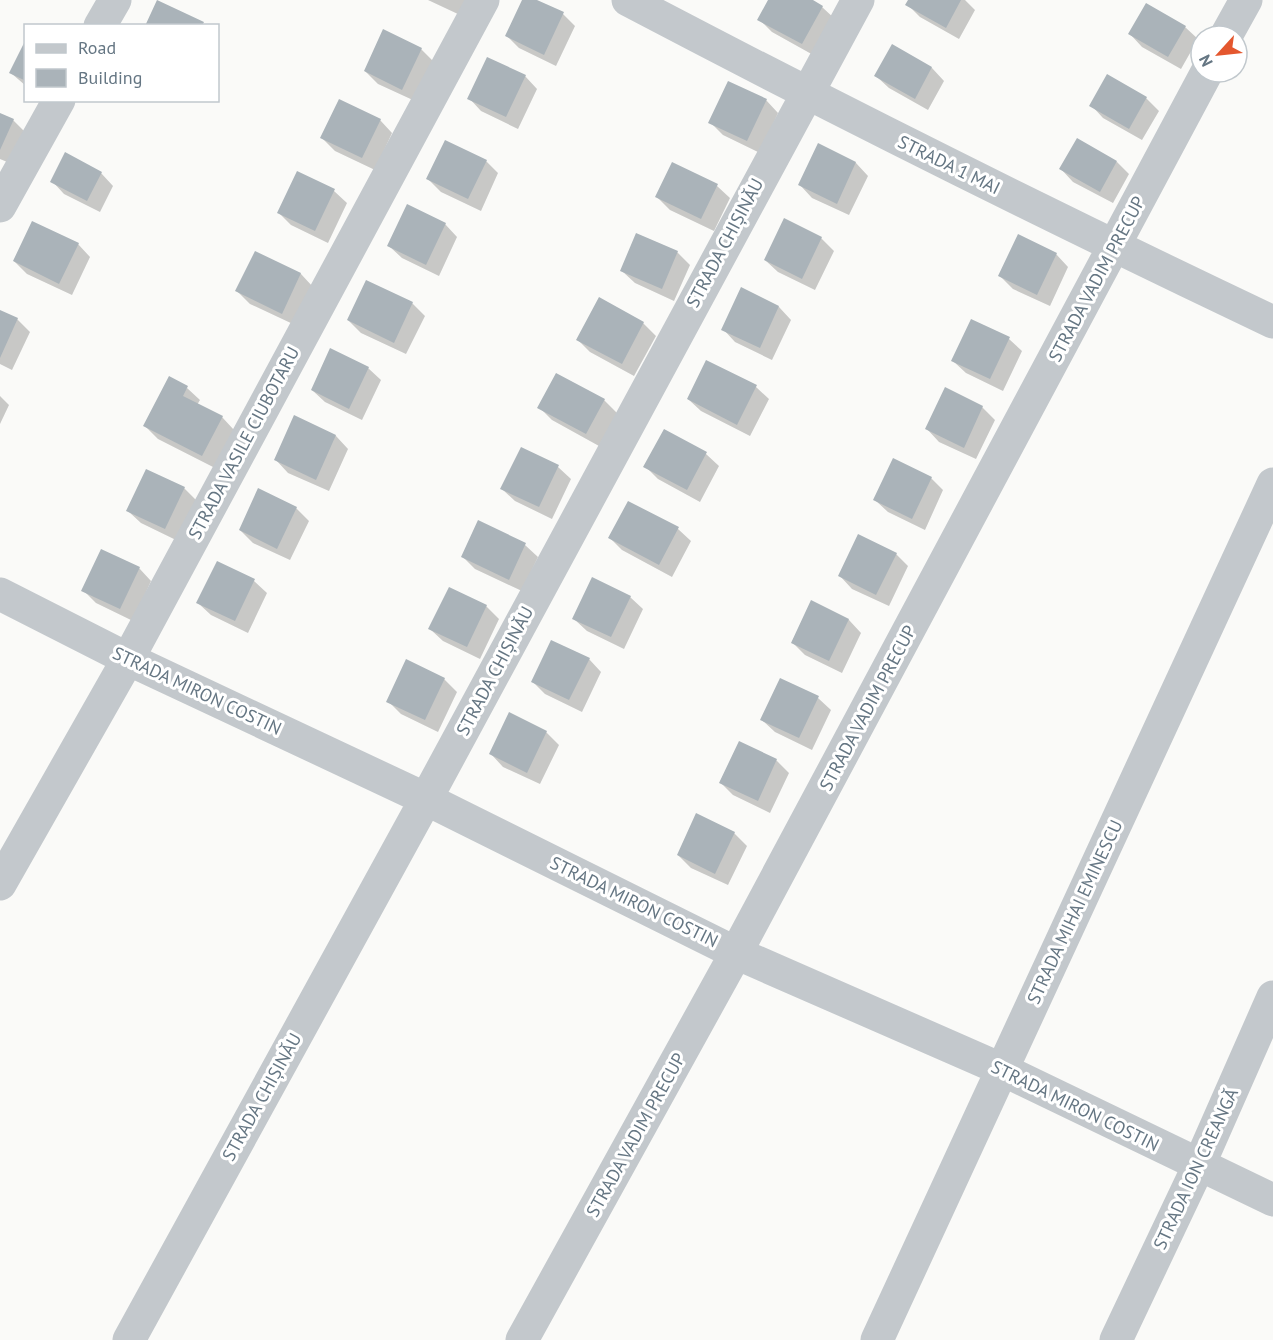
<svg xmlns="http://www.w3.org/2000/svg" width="1273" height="1340" font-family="'PT Sans',sans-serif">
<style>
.shadow{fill:#0003}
.building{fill:#aab3b9}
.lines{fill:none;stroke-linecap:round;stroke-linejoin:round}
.minor{stroke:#c3c8cc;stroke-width:33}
.labels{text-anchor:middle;stroke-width:6;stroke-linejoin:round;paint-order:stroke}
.street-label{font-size:18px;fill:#657683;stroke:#fff}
</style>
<rect width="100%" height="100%" fill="#fafaf8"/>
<path class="shadow" d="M428 0H468L460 15Z
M524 0H534L563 14 575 26 556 66 519 48 507 36Z
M770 0H810L822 7 835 19 815 56 772 32 759 19Z
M910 0H965L975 10 959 39 920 17 907 4Z
M1185 27 1198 39 1181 69 1142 47 1130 34Z
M26 42V86L11 73Z
M893 46 932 68 944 81 928 110 889 88 876 76Z
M421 49 434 62 415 101 378 84 365 71Z
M525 76 537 89 518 129 481 111 469 98Z
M1107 76 1146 98 1159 111 1142 140 1103 118 1091 105Z
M766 100 778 113 760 153 723 135 710 122Z
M0 114 13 120 26 133 12 164 0 159Z
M380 120 392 133 375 170 335 151 322 138Z
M819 145 856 163 868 176 849 215 812 198 800 185Z
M486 161 498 173 481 211 441 192 428 179Z
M1117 162 1129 174 1113 203 1073 182 1061 169Z
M101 173 113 186 100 212 64 194 52 181Z
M297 173 334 191 347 203 328 243 291 225 279 213Z
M717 186 730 198 714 231 670 210 657 197Z
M445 224 457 237 439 276 402 258 389 246Z
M821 238 834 251 815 290 778 272 765 260Z
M78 244 90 257 72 295 27 274 14 261Z
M677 252 690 265 674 301 635 283 622 271Z
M255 253 301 274 313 287 295 325 250 304 237 291Z
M1056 254 1068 267 1050 306 1013 289 1000 276Z
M742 290 779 307 791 320 772 360 735 342 723 329Z
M412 303 425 316 406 354 361 333 348 320Z
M0 311 17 319 30 332 12 370 0 364Z
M643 323 656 336 634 376 590 352 578 340Z
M1009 339 1022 351 1003 391 966 373 953 361Z
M707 362 756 387 769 399 750 436 701 411 688 399Z
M368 368 381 380 362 420 325 402 312 390Z
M557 375 604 400 617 413 599 446 552 420 539 407Z
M187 388 200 400 197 405 222 417 234 430 215 468 158 439 145 426Z
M0 396 9 405 0 424Z
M982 407 995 420 976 459 939 442 927 429Z
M295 417 336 436 348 449 329 491 288 473 276 460Z
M665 431 706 454 719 466 700 502 658 479 645 466Z
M521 449 558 467 571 479 552 519 515 501 502 489Z
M931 478 943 490 925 530 888 512 875 500Z
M184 488 197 501 178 541 141 523 128 511Z
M296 508 309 521 290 560 253 543 240 530Z
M678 529 691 541 672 577 622 550 610 538Z
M525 545 538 557 522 591 475 569 463 557Z
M896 554 908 566 889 606 852 589 840 576Z
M139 568 151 581 133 621 96 603 83 590Z
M254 581 267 593 248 633 211 615 198 603Z
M630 597 643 609 624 649 587 631 574 619Z
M811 602 849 620 861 633 842 673 805 655 792 642Z
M486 606 499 619 480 659 443 641 430 629Z
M589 659 601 672 582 712 545 694 533 682Z
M444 679 457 692 438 732 401 714 388 701Z
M818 698 831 710 812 750 775 732 762 720Z
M546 732 559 745 540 784 503 767 491 754Z
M739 743 776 760 789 773 770 813 733 795 720 782Z
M734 833 747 846 728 885 691 868 678 855Z"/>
<path class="building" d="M157 0 204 22 202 26H145Z
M522 0H537L564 12 544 55 505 36Z
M768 0H813L823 6 802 44 757 20Z
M908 0H961L946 28 905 5Z
M1146 3 1186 26 1168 57 1128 34Z
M383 29 422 48 402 90 364 71Z
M26 39V81L9 73Z
M892 44 932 67 915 99 874 76Z
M487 57 526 75 506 117 467 99Z
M1107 74 1147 97 1129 129 1089 106Z
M728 81 767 99 747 141 708 123Z
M339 99 381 119 362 158 320 138Z
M0 113 14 119 0 150Z
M1077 138 1117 161 1100 192 1059 169Z
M445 140 487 160 468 199 426 179Z
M818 143 856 162 837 204 798 185Z
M65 152 102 172 87 201 50 182Z
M672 162 718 184 701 219 655 197Z
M297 171 335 189 315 231 277 213Z
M407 204 446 223 426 265 387 246Z
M784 218 822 237 802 279 764 260Z
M32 221 79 243 59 284 13 261Z
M636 233 678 251 662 289 620 271Z
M1018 234 1057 253 1037 295 998 276Z
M255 251 301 273 282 314 235 291Z
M366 280 413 302 394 343 347 320Z
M741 287 779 306 760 348 721 330Z
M599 297 644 322 622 364 576 340Z
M0 310 18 318 0 358Z
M971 319 1010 337 990 379 951 361Z
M330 348 369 367 349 409 311 390Z
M706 360 757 385 737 425 687 399Z
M556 373 605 399 586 434 537 408Z
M169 376 188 386 183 396 223 416 202 456 143 426Z
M945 387 983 406 964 448 925 429Z
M294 415 336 435 316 480 274 460Z
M664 429 707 452 687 490 643 467Z
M521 447 559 465 539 507 500 489Z
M893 458 932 477 912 519 873 500Z
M146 469 185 487 165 529 126 511Z
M258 488 297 507 277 549 239 530Z
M628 501 679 527 659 565 608 538Z
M478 520 526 543 509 580 461 557Z
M858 534 897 553 876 595 838 576Z
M101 549 140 567 120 609 81 591Z
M217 561 255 579 235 621 196 603Z
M592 577 631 596 611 637 572 619Z
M449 587 487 605 467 647 428 629Z
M811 600 849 619 829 661 791 643Z
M551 640 590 658 569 700 531 682Z
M406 659 445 678 425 720 386 702Z
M780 678 819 696 799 738 760 720Z
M509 712 547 731 527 773 489 754Z
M739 741 777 759 758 801 719 783Z
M696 813 735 832 715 874 677 855Z"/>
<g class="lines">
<path class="minor" d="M628 0C841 112 1056 219 1273 322
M100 26 115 0
M1226 36 1246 0
M0 206 59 100
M0 594 128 659 426 799 736 953 1001 1069 1273 1200
M0 884 128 659 483 0
M129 1340 426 799 858 0
M522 1340 736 953 1207 72
M877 1340 1273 484
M1116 1340 1199 1165 1273 997"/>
</g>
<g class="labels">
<g class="street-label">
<text transform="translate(949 165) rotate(26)" y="6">STRADA 1 MAI</text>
<text transform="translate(725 243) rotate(-62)" y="6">STRADA CHIȘINĂU</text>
<text transform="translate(1097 279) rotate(-62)" y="6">STRADA VADIM PRECUP</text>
<text transform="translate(244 443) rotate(-62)" y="6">STRADA VASILE CIUBOTARU</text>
<text transform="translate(495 671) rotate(-62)" y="6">STRADA CHIȘINĂU</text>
<text transform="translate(197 691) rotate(25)" y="6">STRADA MIRON COSTIN</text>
<text transform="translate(868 708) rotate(-62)" y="6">STRADA VADIM PRECUP</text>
<text transform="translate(634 902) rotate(26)" y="6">STRADA MIRON COSTIN</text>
<text transform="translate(1075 912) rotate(-65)" y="6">STRADA MIHAI EMINESCU</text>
<text transform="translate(262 1097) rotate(-61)" y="6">STRADA CHIȘINĂU</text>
<text transform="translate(1075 1106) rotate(26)" y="6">STRADA MIRON COSTIN</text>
<text transform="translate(636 1135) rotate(-61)" y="6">STRADA VADIM PRECUP</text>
<text transform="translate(1196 1169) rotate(-65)" y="6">STRADA ION CREANGĂ</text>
</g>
</g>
<rect x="24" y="24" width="195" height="78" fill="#ffffff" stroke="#c1c8cd" stroke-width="1.5"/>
<rect x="36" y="44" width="30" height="9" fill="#c3c8cc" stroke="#c1c8cd" stroke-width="1.5"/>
<text x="78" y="54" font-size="18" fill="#657683">Road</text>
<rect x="36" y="69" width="30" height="18" fill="#aab3b9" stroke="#c1c8cd" stroke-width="1.5"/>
<text x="78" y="84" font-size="18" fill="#657683">Building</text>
<g transform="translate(1219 54) rotate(243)"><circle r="28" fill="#ffffff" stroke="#c1c8cd" stroke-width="1.5"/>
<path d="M0-4.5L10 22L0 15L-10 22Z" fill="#e4572e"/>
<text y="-9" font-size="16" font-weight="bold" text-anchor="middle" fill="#657683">N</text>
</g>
</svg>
